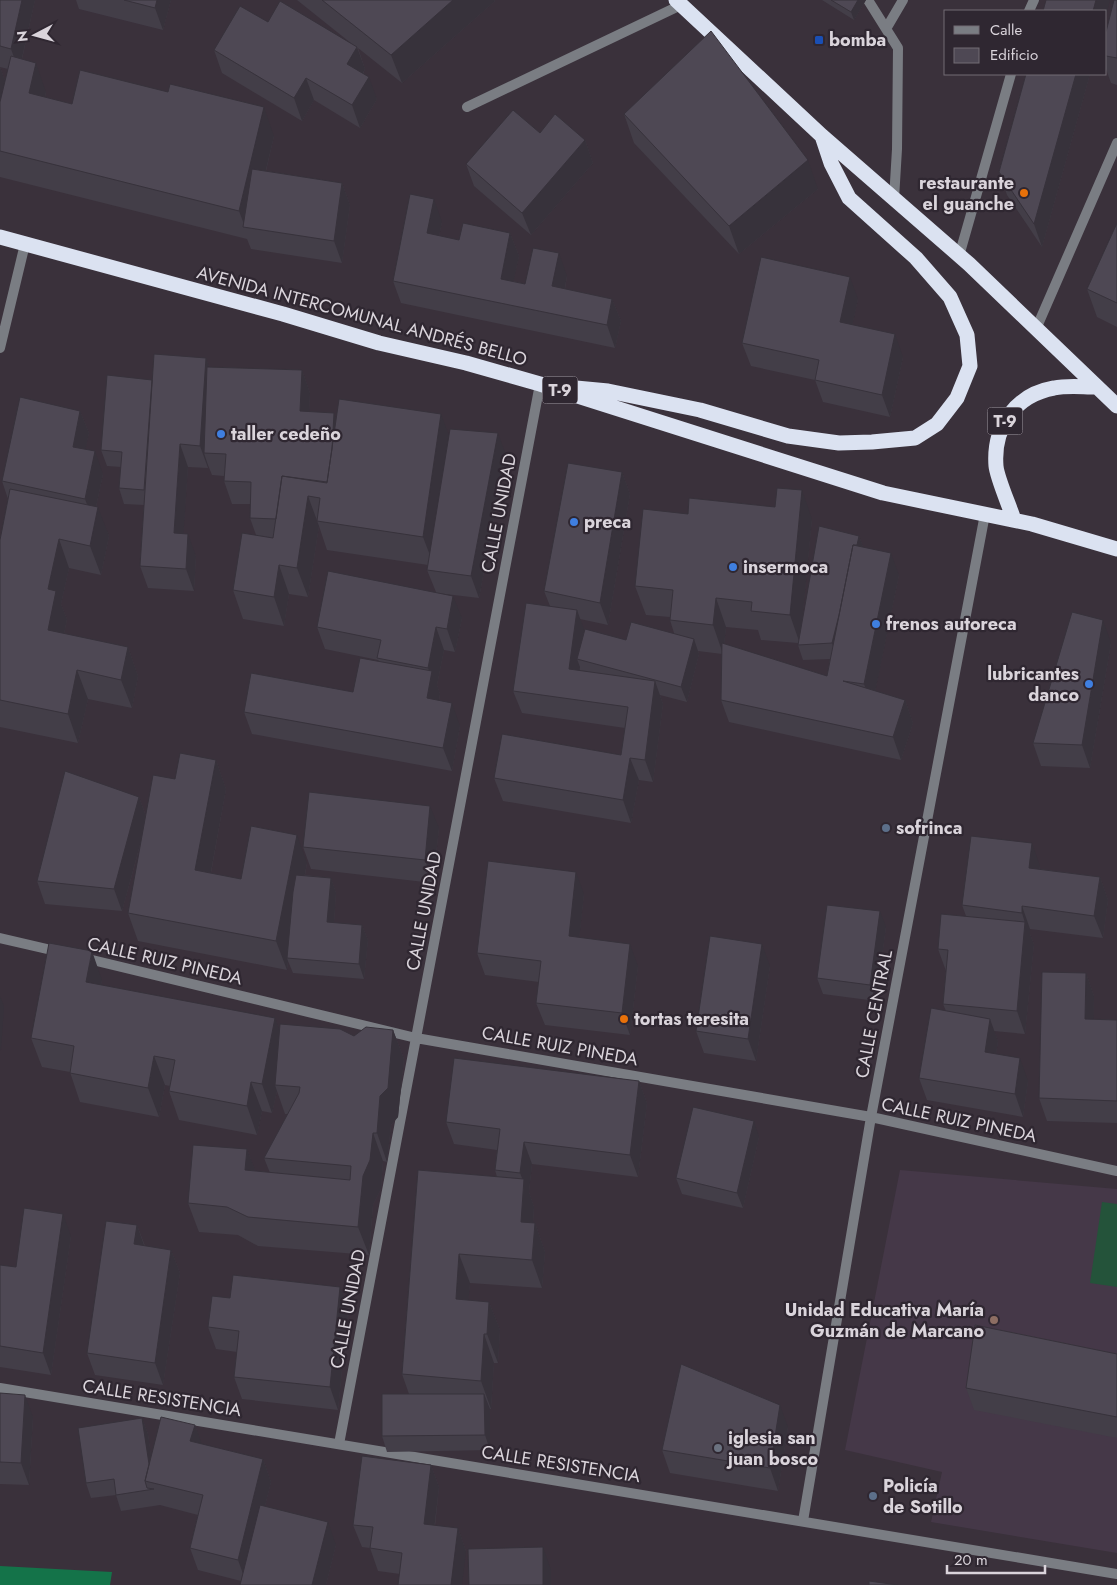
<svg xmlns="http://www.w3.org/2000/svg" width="1117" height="1585" font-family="Jost,sans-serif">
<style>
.built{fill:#453848}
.green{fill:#24533a}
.forest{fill:#147349}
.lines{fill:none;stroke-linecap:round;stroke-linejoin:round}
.lane{stroke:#7a7d83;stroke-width:10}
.street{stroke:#7a7d83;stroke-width:10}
.highway{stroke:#dbe2f1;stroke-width:15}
.wall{fill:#433e48;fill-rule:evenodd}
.shaded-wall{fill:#37323b}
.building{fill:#4e4854;stroke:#37323b}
.transit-dot{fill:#1a4fb4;stroke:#2f2731;stroke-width:2}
.food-dot{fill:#e8710a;stroke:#2f2731;stroke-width:2}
.shop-dot{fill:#3f7fe0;stroke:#2f2731;stroke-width:2}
.service-dot{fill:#5c6f8a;stroke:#2f2731;stroke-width:2}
.education-dot{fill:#8d6e63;stroke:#2f2731;stroke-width:2}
.worship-dot{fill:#6b7280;stroke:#2f2731;stroke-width:2}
.labels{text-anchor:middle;stroke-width:4.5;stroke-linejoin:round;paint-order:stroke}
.shield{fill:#2f2731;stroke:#a7a0a8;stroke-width:1}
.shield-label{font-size:16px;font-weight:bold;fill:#dad4db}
.poi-label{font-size:18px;font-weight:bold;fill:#dad4db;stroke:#2f2731;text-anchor:start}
.street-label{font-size:18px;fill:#dad4db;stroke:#2f2731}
</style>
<rect width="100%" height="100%" fill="#3a313b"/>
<path class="built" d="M900 1170 1117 1189V1553L931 1522 942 1472 845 1450Z"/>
<path class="green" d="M1102 1202 1117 1204V1287L1090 1283Z"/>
<path class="forest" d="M0 1566 112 1572 110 1585H0Z"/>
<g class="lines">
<path class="lane" d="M868 0 898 48 897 149 894 199
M886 29 903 0"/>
<path class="street" d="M1029 11 1034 0
M467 107 681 5
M959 256 1011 74
M1036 329 1117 143
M0 348 25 244
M0 938 60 952
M84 958 416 1038 871 1117 1117 1171
M0 1388 1117 1574
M339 1444 540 384
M803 1521 871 1117 985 514"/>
<path class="highway" d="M676 0 822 136 969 264 1117 406
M0 237 283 314 379 343 466 363 540 384 883 493 1032 524 1117 549
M576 388 608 391 700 410 788 436 839 443 872 442 915 438 937 424 957 398 970 366 967 335 950 297 916 258 849 198 831 163 822 136
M1014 520C1010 507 997 478 996 466 993 427 1015 395 1054 388 1068 385 1082 387 1096 387"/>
</g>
<path class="wall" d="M0 0H35L22 59 46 92 45 97 72 104 274 136 266 171 342 183 350 205 342 263 251 249 247 239 0 177V67L5 81 8 69 0 67Z
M76 0H171L163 30 79 9Z
M297 0H494L495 1 402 83 358 48 365 69 363 74 377 99 360 128 314 100 302 121 222 73 214 50 268 22 352 44Z
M822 0H866L854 20Z
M1117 0V85L1111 83 1106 69V32Z
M1026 74H1090L1042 247 1007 195 999 172Z
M624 114 818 189 739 254 634 143Z
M585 140 593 163 531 235 474 186 466 164Z
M442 222 439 236 459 240 510 233 519 256 513 281 525 284 567 276 565 289 612 299 621 321 615 348 401 303 393 281Z
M1117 223V327L1097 317 1087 289Z
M858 299 852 325 903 357 890 417 823 402 815 380 751 366 742 343Z
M206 358 209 367 302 370 310 393 309 412 334 413 336 420 449 435 506 455 479 598 437 593 462 618 455 652 444 650 437 685 440 694 439 701 460 726 452 771 252 734 244 712 353 692 379 661 378 660 325 649 317 627 436 592 427 570 428 565 327 550 319 526 308 597 289 594 284 626 243 619 233 590 256 535 250 518V504H232L224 481V476L212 475 208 465V468L188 467 183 534 196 556 194 591 148 588 140 566 144 505 124 504 119 488 121 467 107 466 101 450 152 380Z
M80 411 89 433 85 449 103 474 96 507 109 536 101 575 69 568 61 604 67 619 64 634 128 647 138 676 132 708 88 699 78 743 0 727V540L8 499 2 481Z
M622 472 630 494 608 625 580 619 584 631 626 640 674 633 670 620V617L646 615 635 586 688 514 812 519 802 620 859 536 863 547 899 575 875 691 905 700 913 723 901 760 729 722 721 700 722 654 698 651 699 654 687 702 660 695 663 704 653 782 639 780 631 823 503 801 494 778 621 755 625 728 522 713 513 691 550 606 544 591ZM726 627 758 630 761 640 798 643V645L803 660 830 659 827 676 724 644Z
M1111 643 1090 768 1041 766 1033 743Z
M216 760 226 789 211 873 241 879 307 863 305 875 331 878 336 893 334 923 362 925 368 940 364 979 293 973 288 961 287 970 138 941 128 913 141 842 122 911 45 904 37 881 139 797 146 816 175 779Z
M439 828 433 883 311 869 303 847Z
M1040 866V869L1100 877 1108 900 1103 938 1030 929V934L1034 944 1025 1034 994 1031 998 1041 996 1054 1028 1081 1023 1117 927 1100 919 1078 946 1011 943 1004 946 971 938 949 966 916 962 905Z
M584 894 579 938 638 966 630 1035 545 1025 536 1003 539 982 485 975 477 953Z
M886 927 876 1001 823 994 817 978Z
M770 966 756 1061 704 1053 696 1031Z
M1086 973 1094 996 1093 1019 1117 1020V1123L1047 1121 1039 1098Z
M102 980 101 985 275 1018 279 1031 354 1036 393 1030 404 1059 398 1117 391 1125 387 1162 383 1161 381 1189 373 1205 369 1255 258 1246 238 1235 199 1232 188 1203 247 1149 255 1171 270 1173 264 1158 288 1114H285L277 1091 272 1113 262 1111 257 1135 179 1120 169 1091 170 1086 165 1085 159 1117 80 1102 70 1072 42 1067 31 1038Z
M639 1081 647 1103 638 1177 532 1164 529 1192 534 1207 533 1223H535L545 1252 542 1288 470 1283 468 1300 489 1302 500 1330 498 1363H494L491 1409H490V1450L387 1452 382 1436 409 1394 402 1374 418 1170 497 1177 495 1170 497 1150 454 1144 446 1122Z
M759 1137 743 1208 682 1194 676 1178Z
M137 1225 145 1246 171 1250 180 1273 163 1385 95 1375 87 1353Z
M71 1236 51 1375 0 1367V1265L16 1267Z
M348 1309 338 1410 242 1399 234 1377 237 1352 216 1349 208 1327Z
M1117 1354V1438L974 1410 966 1388Z
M0 1393 33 1417 29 1485 0 1484Z
M142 1418 148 1434 151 1456 195 1425 201 1444 263 1459 271 1482 265 1506 336 1545 326 1585H240L241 1581 198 1570 190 1548 198 1515 160 1505 121 1511 116 1495 91 1498 86 1483Z
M788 1427 778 1491 670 1473 662 1450Z
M431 1465 439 1487 435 1526 458 1528 466 1551 400 1574 378 1571 370 1548 362 1547 353 1525Z"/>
<path class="shaded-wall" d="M22 0H35L19 71 11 49Z
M157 0H171L163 30 155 8Z
M453 0H494L495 1 402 83 391 55Z
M858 0H866L854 20 851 12Z
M1096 0H1110L1106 16V11H1093Z
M357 47 365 69 355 87 347 64Z
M36 63 46 92 39 121 29 93Z
M0 67 8 89 0 126Z
M1076 74H1090L1042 247 1034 224Z
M369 77 377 99 360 128 352 105Z
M306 78 314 100 302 121 294 98Z
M264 107 274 136 252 228 245 227 239 211Z
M585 140 593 163 531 235 522 213Z
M808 160 818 189 739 254 729 226Z
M342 183 350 205 342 263 334 241Z
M434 199 442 222 435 256 427 233Z
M510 233 519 256 509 301 501 279Z
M559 253 567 276 561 309 552 286Z
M850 277 858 299 848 345 840 322Z
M612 299 621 321 615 348 607 325Z
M895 334 903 357 890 417 882 395Z
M206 358 214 380 204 453 208 465V468L200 446Z
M302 370 310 393 308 434 300 411Z
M80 411 89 433 81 469 73 447Z
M334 413 342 436 330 482Z
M441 414 452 443 434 566 423 537Z
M498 433 506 455 479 598 471 576Z
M180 444 188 467 182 556 174 533Z
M95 451 103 474 93 521 85 499Z
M622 472 630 494 608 625 600 603Z
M802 490 812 519 800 644 790 615Z
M308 496 319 526 308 597 297 568Z
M98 507 109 536 101 575 90 546Z
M188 534 196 556 194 591 186 569Z
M859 536 865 552 837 658 832 643Z
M59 539 69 568 61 604 67 619 59 659 48 630V589Z
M891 553 899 575 872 707 864 684Z
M279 565 289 594 284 626 274 597Z
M453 596 462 618 455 652 447 629Z
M716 598 726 627 723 654 713 625Z
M577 610 585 632 577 659 580 667 577 692 569 669Z
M1103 620 1111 643 1090 768 1082 745Z
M436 627 444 650 437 685 440 694 435 721 427 698 431 677 428 668Z
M694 639 699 654 687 702 681 687Z
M128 647 138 676 132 708 121 680Z
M77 670 88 699 78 743 68 714Z
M655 681 663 704 653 782 645 760Z
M905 700 913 723 901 760 893 737Z
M452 703 460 726 452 771 443 748Z
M630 758 639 780 631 823 623 800Z
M216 760 226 789 206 899 195 870Z
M139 797 147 819 122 911 114 889Z
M430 806 439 828 433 883 425 860Z
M297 835 307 863 289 958H287L288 961 287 970 276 941Z
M1032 843 1040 866 1037 890 1029 868Z
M576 872 584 894 577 959 569 936Z
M1100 877 1108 900 1103 938 1094 916Z
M331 878 336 893 333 937 327 922Z
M1022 906 1030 929V934L1034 944 1025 1034 1017 1011 1025 923 1022 913Z
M880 911 886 927 876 1001 870 985Z
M362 925 368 940 364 979 359 964Z
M630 944 638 966 630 1035 622 1013Z
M762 944 770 966 756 1061 748 1039Z
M92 951 102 980 97 1011 86 982Z
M1086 973 1094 996 1093 1041 1085 1019Z
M0 996 4 1006 1 1051 0 1047Z
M275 1018 285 1046 275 1085 277 1091 272 1113 262 1084Z
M990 1019 998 1041 993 1075 985 1052Z
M393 1030 404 1059 398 1117 391 1125 387 1162 377 1133 380 1096Z
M154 1056 165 1085 159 1117 148 1088Z
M1020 1058 1028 1081 1023 1117 1015 1094Z
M639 1081 647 1103 638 1177 630 1155Z
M251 1082 262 1111 257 1135 247 1106Z
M754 1121 759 1137 743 1208 737 1193Z
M373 1133 383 1161 381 1189 373 1205 369 1255 358 1227 363 1176Z
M524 1142 532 1164 529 1192 534 1207 531 1251 521 1222 524 1183 520 1173Z
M247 1149 258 1178 245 1170Z
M63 1214 71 1236 51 1375 43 1353Z
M535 1223 545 1252 542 1288 532 1260Z
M137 1225 145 1248 134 1244Z
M171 1250 180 1273 163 1385 155 1363Z
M459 1254 470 1283 466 1328 456 1299Z
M340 1287 348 1309 338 1410 330 1387Z
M489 1302 500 1330 498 1363 487 1334Z
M484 1334 494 1363 491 1409 481 1381Z
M484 1394 490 1409V1450L485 1435Z
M25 1395 33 1417 29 1485 21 1463Z
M780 1405 788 1427 778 1491 770 1468Z
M142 1418 148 1434 155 1483 150 1475Z
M195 1425 203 1448 190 1441Z
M263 1459 271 1482 246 1582 238 1560Z
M431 1465 439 1487 432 1547 424 1524Z
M328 1522 336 1545 326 1585H312Z
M458 1528 466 1551 462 1585H451Z
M543 1547 551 1570V1585H543Z"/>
<path class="building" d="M0 0H22L11 49 0 46Z
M124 0H157L155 8Z
M322 0H453L391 55Z
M831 0H858L851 12Z
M1046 0H1096L1093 11H1043Z
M1114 0H1117V58L1106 56V32Z
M280 1 357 47 347 64 369 77 352 105 306 78 294 98 214 50 240 6 268 22Z
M711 31 808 160 729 226 624 114Z
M11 56 36 63 29 93 72 104 80 70 168 92 170 84 264 107 239 211 0 151V102Z
M1026 74H1076L1034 224 999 172Z
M513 110 540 133 555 114 585 140 522 213 466 164Z
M252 169 342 183 334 241 243 227Z
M410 194 434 199 427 233 459 240 463 223 510 233 501 279 525 284 533 248 559 253 552 286 612 299 607 325 393 281Z
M1117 223V303L1087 289Z
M761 257 850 277 840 322 895 334 882 395 815 380 819 360 742 343Z
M154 354 206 358 200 446 180 444 174 533 188 534 186 569 140 566Z
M207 367 302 370 300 411 334 413 332 449 327 482 282 476 276 519 250 518 251 482 224 481 226 454 204 453Z
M107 375 152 380 144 490 119 488 122 452 101 450Z
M20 397 80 411 73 447 95 451 85 499 2 481Z
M339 399 441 414 423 537 317 521 320 498 308 496 297 568 279 565 274 597 233 590 242 533 273 538 282 476 327 483Z
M450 429 498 433 471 576 427 570Z
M568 463 622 472 600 603 544 591Z
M777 488 802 490 790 615 751 611 752 602 716 598 713 625 670 620 673 590 635 586 643 509 688 514 689 498 775 507Z
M10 489 98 507 90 546 59 539 48 589 56 591 48 630 128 647 121 680 77 670 68 714 0 700V540Z
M819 526 859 536 857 545H853L839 615 832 643 798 645Z
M853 545 891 553 864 684 843 681 905 700 893 737 721 700 722 643 827 676Z
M328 571 453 596 447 629 436 627 428 668 377 658 381 640 317 627Z
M526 603 577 610 569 669 655 681 645 760 630 758 623 800 494 778 502 734 621 755 628 707 513 691Z
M1072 612 1103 620 1082 745 1033 743Z
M631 622 694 639 681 687 577 659 585 629 626 640Z
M360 658 432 671 427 698 452 703 443 748 244 712 251 673 353 692Z
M180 753 216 760 195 870 241 879 251 826 297 835 276 941 128 913 153 775 175 779Z
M65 771 139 797 114 889 37 881Z
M309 792 430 806 425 860 303 847Z
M971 836 1032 843 1029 868 1100 877 1094 916 1022 906V913L962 905Z
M488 861 576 872 569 936 630 944 622 1013 536 1003 541 961 477 953Z
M296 875 331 878 327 922 362 925 359 964 287 958 293 892Z
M827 905 880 911 870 985 817 978Z
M941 914 1025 922 1017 1011 943 1004 948 950 938 949Z
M710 936 762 944 748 1039 696 1031Z
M49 943 92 951 86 982 275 1018 262 1084 251 1082 247 1106 169 1091 175 1060 154 1056 148 1088 70 1073 74 1046 31 1038Z
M1042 972 1086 973 1085 1019 1117 1020V1101L1039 1098Z
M931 1008 990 1019 985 1052 1020 1058 1015 1094 919 1078Z
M280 1024 340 1029 354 1036 366 1027 393 1030 388 1088 380 1096 377 1133H373L370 1160 363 1176 358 1227 248 1217 227 1207 188 1203 193 1145 247 1149 245 1170 350 1180 351 1166 264 1158 299 1093 300 1087 275 1085Z
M454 1058 639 1081 630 1155 524 1142 520 1173 495 1170 500 1129 446 1122Z
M693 1107 754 1121 737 1193 676 1178Z
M418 1170 524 1179 521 1222 535 1223 532 1260 459 1254 456 1299 489 1302 487 1334H484L481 1381 402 1374Z
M24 1208 63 1214 43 1353 0 1346V1265L16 1267Z
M106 1221 137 1225 134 1244 171 1250 155 1363 87 1353Z
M233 1275 340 1287 330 1387 234 1377 239 1331 208 1327 212 1296 230 1298Z
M975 1325 1117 1354V1417L966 1388Z
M681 1364 780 1405 770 1468 662 1450Z
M0 1393 25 1395 21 1463 0 1462Z
M382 1394H484L485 1435 382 1436Z
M161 1417 195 1425 190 1441 263 1459 238 1560 190 1548 203 1495 145 1481Z
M142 1418 149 1464 145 1481 147 1488 154 1489 116 1495 114 1479 86 1483 78 1428Z
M362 1456 431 1465 424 1524 458 1528 451 1585H398L402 1553 370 1548 373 1527 353 1525Z
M260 1505 328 1522 312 1585H240Z
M543 1547V1585H469L468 1549Z
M869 1581 898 1585H869Z"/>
<rect class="transit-dot" x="814" y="35" width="10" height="10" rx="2.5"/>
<g class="food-dot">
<circle cx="1024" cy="193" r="5"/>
<circle cx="624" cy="1019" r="5"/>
</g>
<g class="shop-dot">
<circle cx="221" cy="434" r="5"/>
<circle cx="574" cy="522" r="5"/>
<circle cx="733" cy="567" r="5"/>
<circle cx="876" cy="624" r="5"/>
<circle cx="1089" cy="684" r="5"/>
</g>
<g class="service-dot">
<circle cx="886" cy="828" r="5"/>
<circle cx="873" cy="1496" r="5"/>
</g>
<circle class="education-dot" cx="994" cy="1320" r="5"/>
<circle class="worship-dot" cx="718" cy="1448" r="5"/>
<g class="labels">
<g class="shield">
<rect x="542.5" y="376.5" width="35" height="27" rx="4"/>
<rect x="987.5" y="407.5" width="35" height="27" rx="4"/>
</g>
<g class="shield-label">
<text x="560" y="396">T-9</text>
<text x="1005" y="427">T-9</text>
</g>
<g class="poi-label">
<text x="829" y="46">bomba</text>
<text x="1014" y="189" text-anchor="end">restaurante<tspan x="1014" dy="21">el guanche</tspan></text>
<text x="231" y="440">taller cedeño</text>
<text x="584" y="528">preca</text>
<text x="743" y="573">insermoca</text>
<text x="886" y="630">frenos autoreca</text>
<text x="1079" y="680" text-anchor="end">lubricantes<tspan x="1079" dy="21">danco</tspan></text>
<text x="896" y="834">sofrinca</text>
<text x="634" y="1025">tortas teresita</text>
<text x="984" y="1316" text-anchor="end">Unidad Educativa María<tspan x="984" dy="21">Guzmán de Marcano</tspan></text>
<text x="728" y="1444">iglesia san<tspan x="728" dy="21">juan bosco</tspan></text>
<text x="883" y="1492">Policía<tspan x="883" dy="21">de Sotillo</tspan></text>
</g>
<g class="street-label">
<text transform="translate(362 316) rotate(15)" y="6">AVENIDA INTERCOMUNAL ANDRÉS BELLO</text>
<text transform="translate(499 513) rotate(-79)" y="6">CALLE UNIDAD</text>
<text transform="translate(424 911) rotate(-79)" y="6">CALLE UNIDAD</text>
<text transform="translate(165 961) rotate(13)" y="6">CALLE RUIZ PINEDA</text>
<text transform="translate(874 1014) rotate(-79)" y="6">CALLE CENTRAL</text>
<text transform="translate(560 1046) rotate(10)" y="6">CALLE RUIZ PINEDA</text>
<text transform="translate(959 1120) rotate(12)" y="6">CALLE RUIZ PINEDA</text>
<text transform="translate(348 1309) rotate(-79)" y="6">CALLE UNIDAD</text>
<text transform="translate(162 1398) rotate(9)" y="6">CALLE RESISTENCIA</text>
<text transform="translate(561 1464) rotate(9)" y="6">CALLE RESISTENCIA</text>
</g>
</g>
<rect x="944" y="10" width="162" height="65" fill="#2f2731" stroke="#736c75"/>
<rect x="954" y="26" width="25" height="8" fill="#7a7d83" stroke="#736c75"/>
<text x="990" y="35" font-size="15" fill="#dad4db">Calle</text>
<rect x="954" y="48" width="25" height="15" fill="#4e4854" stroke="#736c75"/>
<text x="990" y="60" font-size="15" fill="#dad4db">Edificio</text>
<g transform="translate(35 35) rotate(264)" stroke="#2f2731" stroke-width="4" paint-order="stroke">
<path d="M0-4L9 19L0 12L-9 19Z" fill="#dad4db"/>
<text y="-8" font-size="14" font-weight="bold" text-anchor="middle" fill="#dad4db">N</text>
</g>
<path d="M947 1565v8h98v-8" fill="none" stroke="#dad4db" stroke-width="2.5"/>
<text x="954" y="1565" font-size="15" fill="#dad4db" stroke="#2f2731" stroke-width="4" paint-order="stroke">20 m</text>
</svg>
